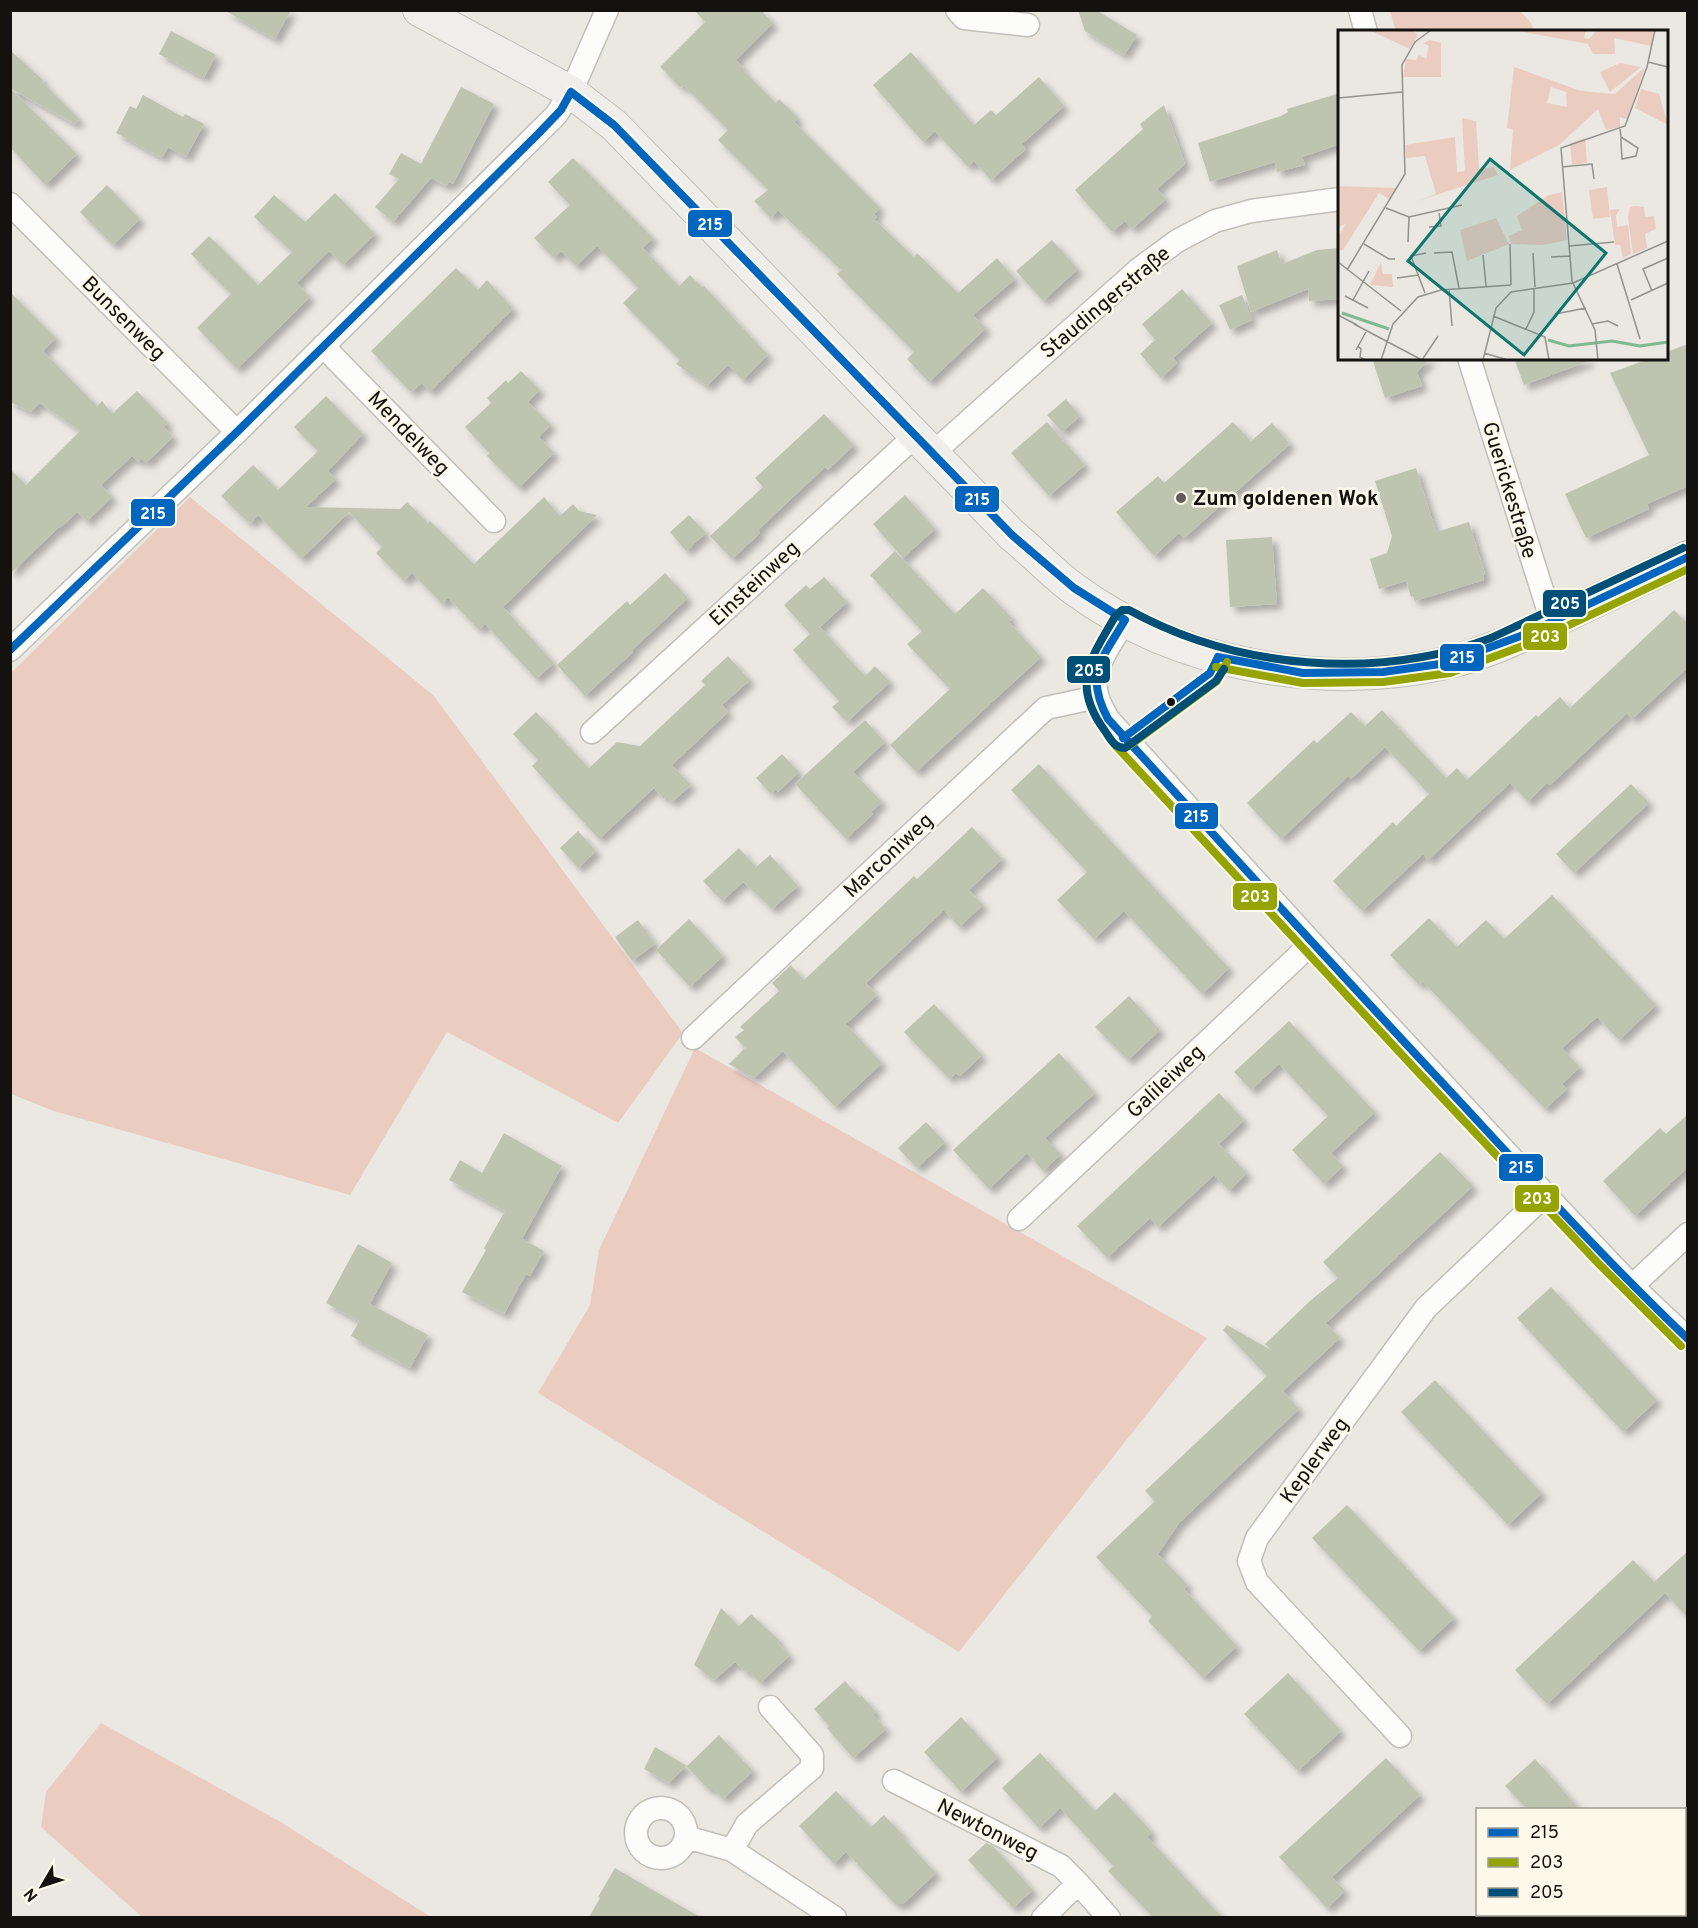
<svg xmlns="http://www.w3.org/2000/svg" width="1698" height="1928" font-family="Overpass,sans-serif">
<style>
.green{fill:#ebccc1}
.building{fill:#bfc4b1;filter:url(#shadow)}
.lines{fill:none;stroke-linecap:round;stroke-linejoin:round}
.street-casing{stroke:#c0bfb9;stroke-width:25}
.secondary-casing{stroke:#c0bfb9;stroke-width:34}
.street{stroke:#fcfcfa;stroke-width:22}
.secondary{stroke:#f0eeea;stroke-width:32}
.bus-1-casing{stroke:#fcf8ea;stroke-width:12}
.bus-2-casing{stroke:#fcf8ea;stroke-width:12}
.bus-3-casing{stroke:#fcf8ea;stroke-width:12}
.bus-1{stroke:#0065bd;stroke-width:8}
.bus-2{stroke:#95a401;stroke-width:8}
.bus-3{stroke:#004f76;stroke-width:8}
.poi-dot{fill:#5e5d58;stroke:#fcf8ea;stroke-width:2}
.bus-dot{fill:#13120e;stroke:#fcf8ea;stroke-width:2}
.labels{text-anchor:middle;stroke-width:5;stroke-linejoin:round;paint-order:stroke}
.street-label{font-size:21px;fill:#13120e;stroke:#fcf8ea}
.poi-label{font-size:21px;font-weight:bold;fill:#13120e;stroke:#fcf8ea;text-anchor:start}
.inset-river{fill:none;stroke:#80b893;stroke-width:3}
.inset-road{fill:none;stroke:#94928d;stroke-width:1.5}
.view{fill:#0f766e;fill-opacity:0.15;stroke:#0f766e;stroke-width:3}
.inset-edge{fill:none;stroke:#13120e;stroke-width:3}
.line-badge{stroke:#fcf8ea;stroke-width:2}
.badge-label{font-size:16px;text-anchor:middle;font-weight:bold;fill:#fff}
</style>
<defs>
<filter id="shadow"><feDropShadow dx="5.5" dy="5.5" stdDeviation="3" flood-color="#0004"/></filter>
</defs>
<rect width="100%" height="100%" fill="#eae8e1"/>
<path class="green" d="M1390 11H1520L1531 23 1534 31H1396Z
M190 497 433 695 683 1033 618 1123 447 1032 350 1195 54 1111 11 1094V673Z
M695 1048 1207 1338 959 1652 538 1393 590 1305 599 1250Z
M101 1723 279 1821 431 1917H142L41 1827 46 1792Z"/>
<path class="building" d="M224 10H291L275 39Z
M694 10H761L773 23 736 60 744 69 743 70 776 103 779 99 798 118 794 122 880 208 874 214 877 217 874 219 914 257 917 253 958 293 997 258 1015 279 973 315 986 328 929 382 907 359 914 352 837 274 841 270 778 210 771 218 754 201 768 190 718 140 728 130 683 85 681 88 660 67 705 22Z
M1078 10H1096L1137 35 1124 55 1085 31Z
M171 31 216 55 204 78 159 54Z
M10 50 44 81 42 82 79 119 75 124 11 89 77 154 45 185 10 147Z
M911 52 974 125 991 110 996 115 1039 77 1064 106 1022 144 1026 149 991 180 974 161 968 167 935 131 923 142 873 85Z
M461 87 494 104 453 184 449 182 446 186 431 178 393 222 375 207 399 179 389 174 401 153 421 164Z
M1340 93V144L1302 157 1305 165 1277 172 1275 162 1210 182 1198 143 1281 116 1288 112 1287 109Z
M143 95 183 117 185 114 204 124 186 157 168 147 162 158 116 133 130 106 136 109Z
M1164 105 1185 164 1157 189 1166 199 1132 229 1125 221 1112 232 1075 190 1143 129 1140 124Z
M573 158 653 238 643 248 679 286 690 275 702 287 704 286 768 355 743 380 728 365 707 386 676 364 680 360 623 303 638 288 597 246 576 266 561 251 554 258 534 238 570 205 548 182Z
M107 185 140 219 113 245 80 212Z
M335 193 375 234 343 265 329 251 297 283 310 297 237 369 197 328 231 294 191 254 209 236 258 285 292 252 254 217 274 195 305 222Z
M1052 240 1078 269 1043 301 1016 271Z
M1340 248V299L1309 301 1308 289 1251 312 1237 266 1277 250 1282 264 1317 250Z
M456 268 478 290 487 280 513 309 430 392 422 383 411 392 371 351Z
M1182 289 1212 323 1173 358 1177 363 1161 378 1140 354 1155 340 1142 324Z
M10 292 56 338 43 351 97 406 102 401 112 414 137 391 168 423 164 427 173 437 146 463 141 458 138 462 132 456 101 485 112 497 87 521 77 512 60 528 59 527 10 574V469L26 485 80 431 40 403 31 412 10 402Z
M1242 295 1252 320 1230 330 1219 305Z
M1688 344V486L1647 504 1649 509 1586 538 1565 494 1649 455 1610 373 1652 358H1666V352Z
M1372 358H1431L1417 372 1422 386 1385 398Z
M1514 358H1589V361L1524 385Z
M521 371 540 390 528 402 551 425 539 437 554 453 519 488 487 456 489 453 465 427 491 403 487 398 506 380 508 383Z
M326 396 363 434 328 471 336 479 306 507 400 509 407 502 428 523 430 521 474 564 544 497 560 516 573 504 579 511 597 515 503 607 554 663 536 679 485 624 479 630 448 598 442 604 412 573 404 581 376 553 382 547 349 512 301 559 258 515 251 523 247 521 221 496 253 465 278 490 318 451 294 427Z
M1066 399 1080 416 1062 432 1047 415Z
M824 414 854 445 828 470 825 467 758 530 760 533 732 559 710 536 763 487 755 478Z
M1047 422 1085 465 1049 496 1011 453Z
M1233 422 1251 441 1272 423 1290 444 1184 538 1179 533 1154 556 1116 512 1158 476 1164 483Z
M1416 468 1436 532 1469 522 1485 574 1483 575 1484 580 1415 601 1413 596 1411 597 1406 581 1379 589 1370 559 1387 553 1392 536 1375 481Z
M905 495 935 529 903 558 873 524Z
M689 515 706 533 686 551 670 532Z
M1272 537 1277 604 1230 607 1226 540Z
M895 551 955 614 983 588 1012 618 1009 622 1041 657 916 772 890 745 950 689 907 644 922 631 870 575Z
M665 573 688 598 632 650 633 652 585 696 557 665 627 601 630 605Z
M824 577 847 602 820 627 865 676 875 666 890 682 847 722 832 707 839 701 793 650 810 634 784 605 806 585 810 589Z
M1674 610 1688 624V667L1632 719 1627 713 1550 785 1547 783 1528 802 1510 783 1428 860 1423 854 1362 911 1333 881 1393 822 1396 826 1429 794 1385 747 1351 779 1348 776 1281 839 1247 803 1314 740 1317 743 1351 712 1365 726 1382 710 1446 778 1457 768 1467 780 1536 715 1538 717 1560 697 1570 708Z
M728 656 750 680 722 705 728 712 672 765 691 785 672 802 666 796 664 799 654 788 599 839 532 766 538 760 513 734 536 712 589 768 617 742 640 746 705 685 701 681Z
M865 720 885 742 853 772 882 802 871 812 873 814 846 839 795 784Z
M782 754 799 772 778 792 776 789 771 794 756 778Z
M1039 764 1229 968 1202 994 1124 911 1094 939 1057 900 1087 872 1011 790Z
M1631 784 1649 803 1574 873 1556 854Z
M972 827 1002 859 969 890 983 905 959 927 944 910 866 983 877 995 846 1024 882 1063 835 1107 783 1051 754 1078 729 1064 745 1048 735 1037 744 1030 740 1027 779 991 772 983 791 965 804 980 914 876 917 879Z
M578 831 596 851 578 868 560 848Z
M739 848 756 867 770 855 798 886 772 909 743 882 722 901 703 881Z
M1552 895 1656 1005 1619 1040 1597 1017 1562 1048 1580 1067 1562 1084 1567 1089 1545 1109 1422 981 1419 985 1390 955 1429 918 1457 947 1486 920 1504 939Z
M689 919 723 956 690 987 656 950Z
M638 920 655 944 632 961 615 937Z
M1129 996 1160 1030 1128 1060 1095 1027Z
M934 1004 982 1055 960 1076 956 1073 949 1079 904 1032Z
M1289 1021 1375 1112 1331 1153 1343 1166 1324 1184 1292 1150 1328 1116 1279 1064 1251 1090 1234 1072Z
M1059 1053 1095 1093 1045 1138 1061 1154 1043 1171 1027 1153 989 1189 953 1150Z
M1219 1093 1244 1120 1219 1144 1247 1173 1229 1191 1214 1175 1158 1227 1150 1218 1107 1258 1077 1226Z
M1688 1114V1167L1635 1216 1603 1181 1660 1128 1666 1134Z
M926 1122 945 1142 917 1168 898 1148Z
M504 1133 562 1166 522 1239 544 1251 530 1276 526 1274 504 1314 462 1292 486 1250 484 1248 505 1211 449 1180 460 1160 482 1173Z
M1440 1152 1473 1186 1326 1323 1340 1338 1283 1391 1299 1409 1179 1523 1158 1554 1188 1585 1184 1589 1237 1646 1203 1678 1148 1621 1152 1616 1096 1557 1155 1501 1145 1491 1267 1376 1223 1330 1227 1325 1271 1350 1265 1344 1310 1301 1338 1278 1323 1262Z
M358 1244 392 1263 370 1304 428 1335 410 1368 351 1336 359 1321 326 1303Z
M1551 1287 1657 1400 1623 1432 1517 1318Z
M1435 1380 1542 1493 1508 1525 1401 1412Z
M1347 1505 1454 1618 1419 1651 1312 1538Z
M1688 1551V1618L1665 1593 1547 1704 1515 1670 1633 1560 1654 1582Z
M721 1608 739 1626 751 1614 780 1641 778 1643 790 1655 760 1683 748 1670 746 1673 735 1662 714 1680 694 1665Z
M1288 1673 1341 1731 1298 1771 1244 1714Z
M845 1681 859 1697 862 1696 876 1712 873 1715 886 1729 853 1758 827 1728 829 1726 814 1709Z
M961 1717 998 1757 961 1792 924 1752Z
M719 1735 753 1771 723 1799 712 1788 709 1790 686 1766 669 1783 644 1769 655 1747 687 1766Z
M1040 1753 1095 1811 1115 1792 1152 1832 1147 1837 1222 1917H1153L1108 1871 1113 1866 1060 1808 1039 1828 1002 1788Z
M1386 1758 1420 1795 1332 1877 1345 1891 1327 1908 1279 1857Z
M1535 1759 1557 1783 1579 1809H1527L1505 1786Z
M836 1791 871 1827 884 1815 903 1835 902 1837 936 1873 903 1904H895L846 1852 834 1864 799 1826Z
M986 1843 993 1846 1033 1890 1013 1908 968 1860Z
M615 1868 637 1881 700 1917H589L600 1898 598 1897Z"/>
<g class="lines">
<g class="street-casing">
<path id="street" d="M957 10 964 18 1028 25
M1360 10 1366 32
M10 204 237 432
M323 346 494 521
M1469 358 1552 622
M933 453 1139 269 1177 241 1215 221 1251 211 1340 199
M1125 620C1112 643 1088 671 1098 698 1100 705 1105 713 1108 719L1312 943 1557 1207 1632 1286 1688 1339
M10 650 237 432 556 115 571 92 607 10
M592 732 916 435
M693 1038 1046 708 1097 697
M1019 1219 1312 943
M1632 1286 1688 1234
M1400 1736 1257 1582 1249 1561 1257 1538 1426 1308 1546 1194
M894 1781 1061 1866 1078 1883
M636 1833a25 25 0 1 1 50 0a25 25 0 1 1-50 0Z
M686 1837 732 1850 835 1918
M732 1850 747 1824 812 1768V1755L770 1707
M1684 1880 1688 1877
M1043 1918 1078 1883 1109 1918
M1646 1918 1649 1914"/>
</g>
<g class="secondary-casing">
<path id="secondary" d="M419 10 571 92 614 125 1012 535C1033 552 1052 573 1074 589 1177 665 1322 691 1446 663 1490 653 1532 631 1573 612 1611 593 1650 576 1688 557"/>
</g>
<use href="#street" class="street"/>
<use href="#secondary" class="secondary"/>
<g class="bus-1-casing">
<path id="bus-1" d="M571 92 614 125 1012 535 1074 588 1125 620
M1125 620C1102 659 1084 674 1108 719 1221 843 1334 967 1449 1090 1527 1174 1604 1259 1688 1339
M10 650 237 432 538 134 561 110 571 92
M1218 657 1303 673 1383 672 1447 663 1526 634 1688 557
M1123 738 1210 673 1218 657"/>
</g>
<g class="bus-2-casing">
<path id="bus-2" d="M1216 667 1303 683 1383 682 1450 673 1531 643 1688 569
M1115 745 1417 1071 1597 1262 1681 1346
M1129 746 1217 681 1227 662"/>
</g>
<g class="bus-3-casing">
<path id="bus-3" d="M1224 669 1216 681 1125 748C1114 748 1110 738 1105 731 1070 684 1091 658 1116 615L1122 610H1129C1236 669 1377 681 1491 638L1683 548"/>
</g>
<use href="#bus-1" class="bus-1"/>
<use href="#bus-2" class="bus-2"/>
<use href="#bus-3" class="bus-3"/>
</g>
<circle class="poi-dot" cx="1181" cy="498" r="6"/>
<circle class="bus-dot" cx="1171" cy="702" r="5"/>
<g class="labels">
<g class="street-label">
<text transform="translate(1105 302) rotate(-40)" y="7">Staudingerstraße</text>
<text transform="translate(124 318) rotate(45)" y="7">Bunsenweg</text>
<text transform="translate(409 433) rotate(46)" y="7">Mendelweg</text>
<text transform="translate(1510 490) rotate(73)" y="7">Guerickestraße</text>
<text transform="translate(754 583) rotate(-43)" y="7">Einsteinweg</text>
<text transform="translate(888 855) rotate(-43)" y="7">Marconiweg</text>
<text transform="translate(1165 1081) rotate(-43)" y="7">Galileiweg</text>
<text transform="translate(1314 1460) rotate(-54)" y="7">Keplerweg</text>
<text transform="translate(988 1829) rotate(27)" y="7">Newtonweg</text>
</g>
<g class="poi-label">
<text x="1193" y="505">Zum goldenen Wok</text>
</g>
</g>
<g transform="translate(1338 30)">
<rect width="330" height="330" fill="#eae8e1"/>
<path d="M31 0H75L80 5 72 19ZM176 0H248L246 8 251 9 259 0H316L313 16 276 8 277 24H255L250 14ZM92 10 103 13V47H65L68 29 78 30 81 25 88 29 91 16 85 13ZM282 33 303 37 272 62 262 42ZM176 37 243 61 277 64 307 37 289 89 282 87V97L268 100 260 79 221 115 172 140 175 99 169 98ZM213 57 228 62 229 77 209 73ZM303 59 321 64 330 95 297 78ZM124 88 138 91 141 139 156 137 160 145 76 172 98 164 87 126 68 128 67 115 117 107 119 142 127 141ZM247 108 249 133 234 135 232 113ZM0 156 58 158 51 169 41 163 5 220 0 221 1 205 8 194 0 197ZM269 157 272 187 255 189 251 160ZM224 162 229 210 205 215 173 214 171 206 184 200 179 186 211 165ZM298 176 306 177 307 187 316 186 318 199 307 204 309 218 295 224 290 188 292 177ZM282 179 278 185 279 197 290 195 293 224 285 228 282 215H277L272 180ZM158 188 171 214 129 231 122 200ZM43 232 45 244H54L55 257 32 255Z" fill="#ebccc1" fill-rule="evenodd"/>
<path class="inset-river" d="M4 283 51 299M210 310 231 316 274 311 302 316 330 312"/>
<path class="inset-road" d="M310 32 330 37M0 68 64 62M282 99 283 107V112L284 129 298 126 300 118 283 107M224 137 254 134 256 149M48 178 71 187 124 175M91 197 103 196 101 183M70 212 71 187M26 214 51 229H57M172 214 173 255M231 216 276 212M96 223 114 222 121 258M195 223 197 257M145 225 148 256M213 227 232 226M0 232 63 281M279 234 302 309M9 240 67 144 64 35 77 12 93 0M59 248 81 245M111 259 114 296M314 261 305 239 330 228M87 263 73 226 88 223M7 266 30 278M15 270 31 241M293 270 330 253M217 284 248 278M0 285 19 295M155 286 207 307 211 330M16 294 84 330M254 294 270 291 280 296M188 299 196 282V258M20 316 23 319 22 327 27 330M18 320 29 300M146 323 170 330M43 330 55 294 80 267 103 260 173 255M84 330 100 306M145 330 158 278 173 262 235 253 330 211M260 330 257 300 234 251 223 118 287 96 309 37 317 0"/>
<path class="view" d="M152 129 268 223 186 325 70 231Z"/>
<rect width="330" height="330" class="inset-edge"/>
</g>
<g class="line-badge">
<rect x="687" y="209" width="46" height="29" rx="6" fill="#0065bd"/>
<rect x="954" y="485" width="46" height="28" rx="6" fill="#0065bd"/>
<rect x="130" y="498" width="46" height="29" rx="6" fill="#0065bd"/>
<rect x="1542" y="589" width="45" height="29" rx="6" fill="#004f76"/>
<rect x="1522" y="622" width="46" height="29" rx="6" fill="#95a401"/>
<rect x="1439" y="643" width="46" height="29" rx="6" fill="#0065bd"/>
<rect x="1066" y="655" width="45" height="29" rx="6" fill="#004f76"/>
<rect x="1174" y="802" width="45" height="28" rx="6" fill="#0065bd"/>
<rect x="1232" y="882" width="46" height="29" rx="6" fill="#95a401"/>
<rect x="1498" y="1153" width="46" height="29" rx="6" fill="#0065bd"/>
<rect x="1514" y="1184" width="46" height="29" rx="6" fill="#95a401"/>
</g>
<g class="badge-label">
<text x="710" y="230">215</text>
<text x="977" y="505">215</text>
<text x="153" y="519">215</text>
<text x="1565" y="609">205</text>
<text x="1545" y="642">203</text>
<text x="1462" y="663">215</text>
<text x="1089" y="676">205</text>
<text x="1196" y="822">215</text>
<text x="1255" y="902">203</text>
<text x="1521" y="1173">215</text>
<text x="1537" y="1204">203</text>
</g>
<rect width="1698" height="1928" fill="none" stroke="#13120e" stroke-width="24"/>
<rect x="1476" y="1808" width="210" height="108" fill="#fcf8ea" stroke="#9f9c92" stroke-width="1.5"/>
<rect x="1488" y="1828" width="30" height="9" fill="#0065bd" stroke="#9f9c92" stroke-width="1.5"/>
<text x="1530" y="1838" font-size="18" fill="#13120e">215</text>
<rect x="1488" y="1858" width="30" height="9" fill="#95a401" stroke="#9f9c92" stroke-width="1.5"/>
<text x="1530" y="1868" font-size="18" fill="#13120e">203</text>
<rect x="1488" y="1888" width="30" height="9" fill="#004f76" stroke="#9f9c92" stroke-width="1.5"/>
<text x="1530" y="1898" font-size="18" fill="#13120e">205</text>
<g transform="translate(42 1886) rotate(231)" stroke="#fcf8ea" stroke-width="4.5" paint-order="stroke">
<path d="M0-4.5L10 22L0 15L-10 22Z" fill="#13120e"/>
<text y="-9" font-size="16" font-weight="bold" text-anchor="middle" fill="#13120e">N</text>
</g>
</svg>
